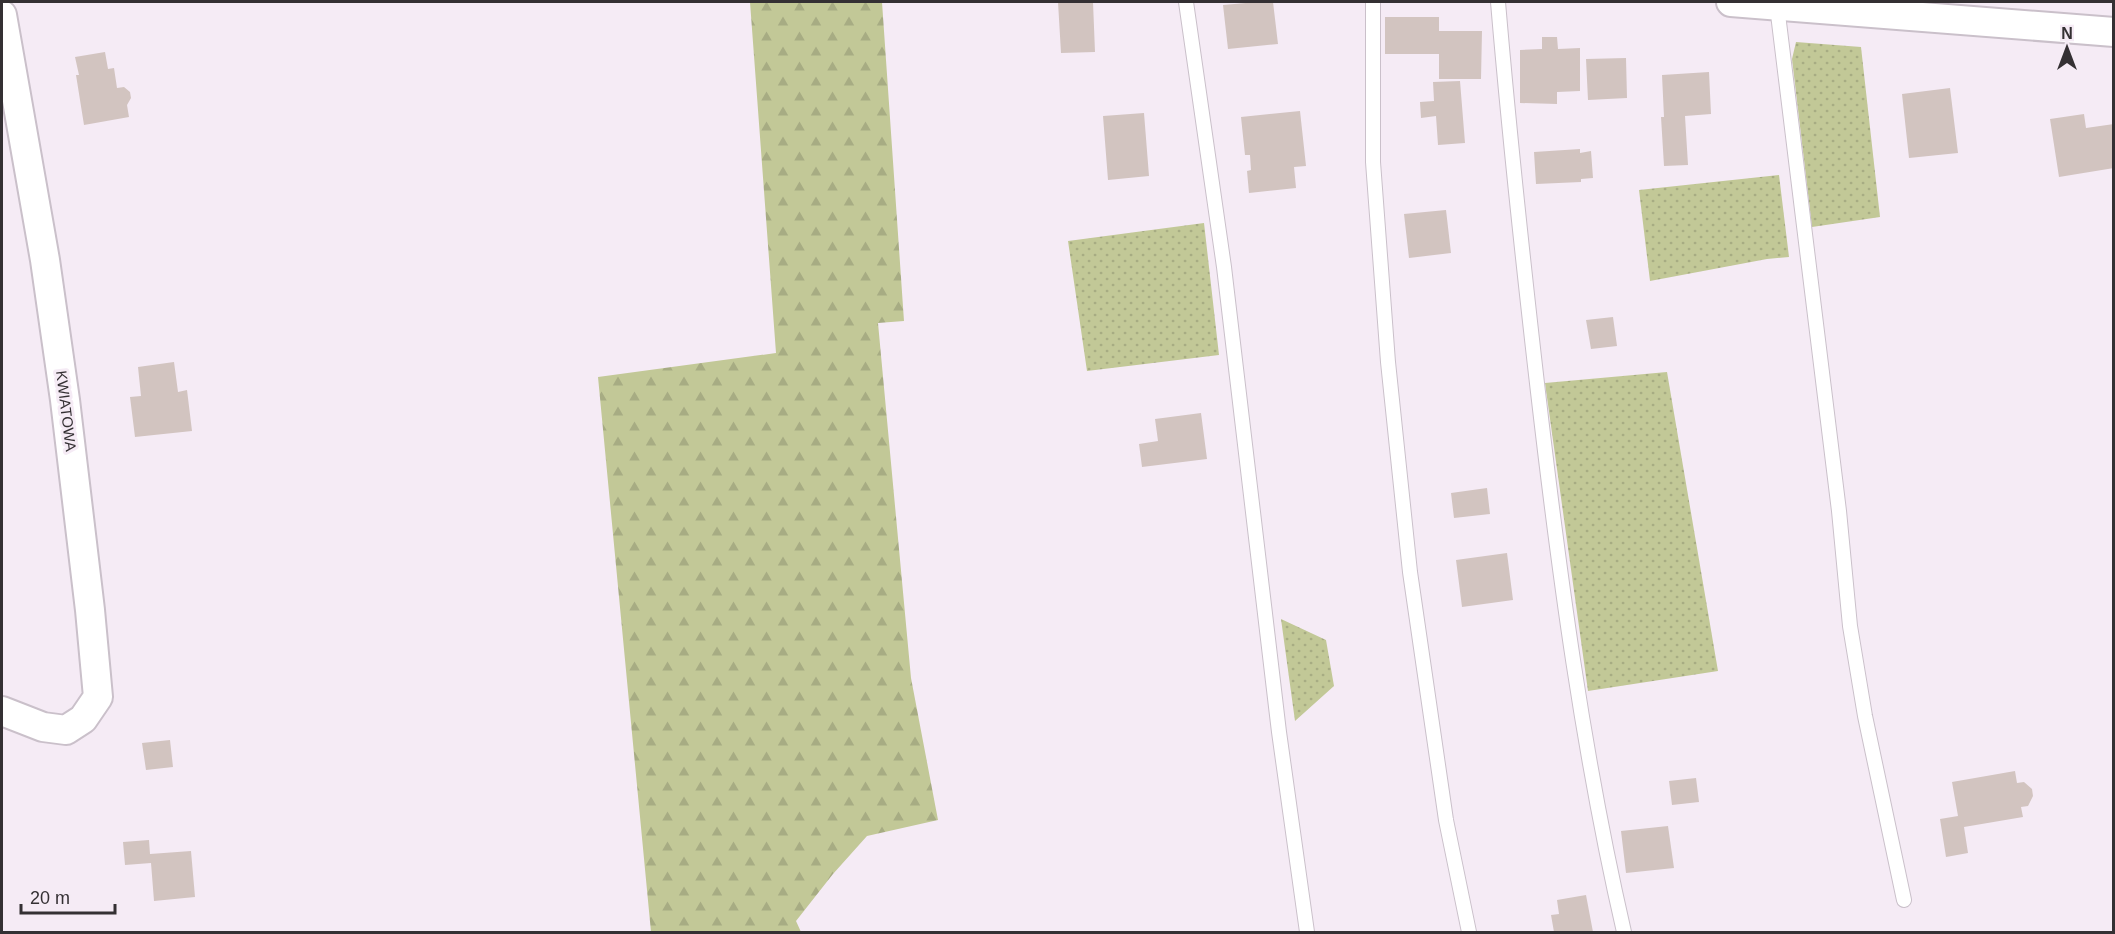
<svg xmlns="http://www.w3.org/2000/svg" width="2115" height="934" font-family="Helvetica,sans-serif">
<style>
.grass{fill:url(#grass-dots)}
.forest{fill:url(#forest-firs)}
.building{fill:#d2c4c0}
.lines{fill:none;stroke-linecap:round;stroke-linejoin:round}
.lane-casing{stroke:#cac0ca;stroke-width:16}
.street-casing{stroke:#cac0ca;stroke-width:32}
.lane{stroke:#fff;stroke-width:14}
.street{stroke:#fff;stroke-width:28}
.labels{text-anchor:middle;stroke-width:6;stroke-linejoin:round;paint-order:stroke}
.street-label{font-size:15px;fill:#343033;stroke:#f5ebf5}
</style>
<defs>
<pattern id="grass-dots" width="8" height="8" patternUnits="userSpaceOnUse" patternTransform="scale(1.5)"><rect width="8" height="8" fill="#c2c897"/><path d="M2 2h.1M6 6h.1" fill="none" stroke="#a7ac83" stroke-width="1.8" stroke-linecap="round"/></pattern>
<pattern id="forest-firs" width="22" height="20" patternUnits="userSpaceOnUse" patternTransform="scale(1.5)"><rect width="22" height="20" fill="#c2c897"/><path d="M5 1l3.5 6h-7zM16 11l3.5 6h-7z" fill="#a7ac83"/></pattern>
</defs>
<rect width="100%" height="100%" fill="#f5ebf5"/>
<path class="grass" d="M1796 42 1861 47 1880 217 1812 227 1792 59Z
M1779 175 1789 257 1767 259 1650 281 1639 190Z
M1204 223 1219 355 1087 371 1068 241Z
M1667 372 1718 671 1588 691 1545 383Z
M1281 619 1326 640 1334 686 1295 721Z"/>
<path class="forest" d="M750 2H882L904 321 878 323 911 678 938 820 867 836 833 874 796 921 801 932H651L598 377 776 353Z"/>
<path class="building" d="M1058 2H1093L1095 52 1061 53Z
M1257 2H1273L1278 44 1228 49 1223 5Z
M1385 17H1439V31H1482L1481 79H1439V54H1385Z
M1542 37H1557L1558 49 1580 48V91L1557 92V104L1520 103V50L1542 49Z
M105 52 108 69 114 68 117 88 124 87 130 92 131 98 127 105 129 117 84 125 76 75H79L75 57Z
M1626 58 1627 98 1588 100 1586 59Z
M1709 72 1711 114 1685 116 1688 165 1664 166 1661 117H1664L1662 75Z
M1460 81 1465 143 1438 145 1436 116 1421 118 1420 102 1434 101 1433 82Z
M1950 88 1958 153 1909 158 1902 94Z
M1300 111 1306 166 1294 167 1296 188 1249 193 1247 171 1251 170 1250 155H1245L1241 117Z
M1144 113 1149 176 1108 180 1103 116Z
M2084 114 2086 128 2114 124V168L2059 177 2050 119Z
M1580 149V153L1591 151 1593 178 1581 179V182L1536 184 1534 152Z
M1446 210 1451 253 1409 258 1404 214Z
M1613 317 1617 346 1591 349 1586 320Z
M174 362 178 392 187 390 192 431 135 437 130 397 141 396 138 367Z
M1201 413 1207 459 1142 467 1139 444 1158 441 1155 419Z
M1487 488 1490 514 1454 518 1451 493Z
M1507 553 1513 600 1462 607 1456 560Z
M170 740 173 767 146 770 142 743Z
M2015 771 2017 783 2024 782 2032 789 2033 796 2028 806 2021 807 2023 817 1964 827 1968 853 1946 857 1940 819 1958 816 1952 782Z
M1696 778 1699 802 1672 805 1669 781Z
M1668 826 1674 868 1626 873 1621 831Z
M149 840 150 854 191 851 195 897 154 901 151 863 125 865 123 842Z
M1586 895 1593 932H1554L1551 915 1559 914 1557 900Z"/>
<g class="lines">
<g class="lane-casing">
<path id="lane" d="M1186 2 1224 267 1279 732 1307 932
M1373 2V162L1388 362 1410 572 1446 820 1469 932
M1498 2C1509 132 1523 262 1538 392 1559 573 1583 754 1624 932
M1777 6 1839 511 1850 626 1865 716 1904 900"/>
</g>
<g class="street-casing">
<path id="street" d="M1731 2 2114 32
M2 15 45 260 65 400 90 610 98 697 83 719 66 730 43 727 2 711"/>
</g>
<use href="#lane" class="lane"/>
<use href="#street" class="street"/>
</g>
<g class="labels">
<g class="street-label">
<text transform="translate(66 411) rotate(83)" y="5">KWIATOWA</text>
</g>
</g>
<rect width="2115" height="934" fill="none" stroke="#343033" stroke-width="6"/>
<g transform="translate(2067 48)" stroke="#f5ebf5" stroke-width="4.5" paint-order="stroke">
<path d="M0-4.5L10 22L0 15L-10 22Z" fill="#343033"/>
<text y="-9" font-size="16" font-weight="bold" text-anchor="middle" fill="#343033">N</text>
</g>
<path d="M21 904v9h94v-9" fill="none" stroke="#343033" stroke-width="3"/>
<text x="30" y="904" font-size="18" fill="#343033" stroke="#f5ebf5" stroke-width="4.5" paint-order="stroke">20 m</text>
</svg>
